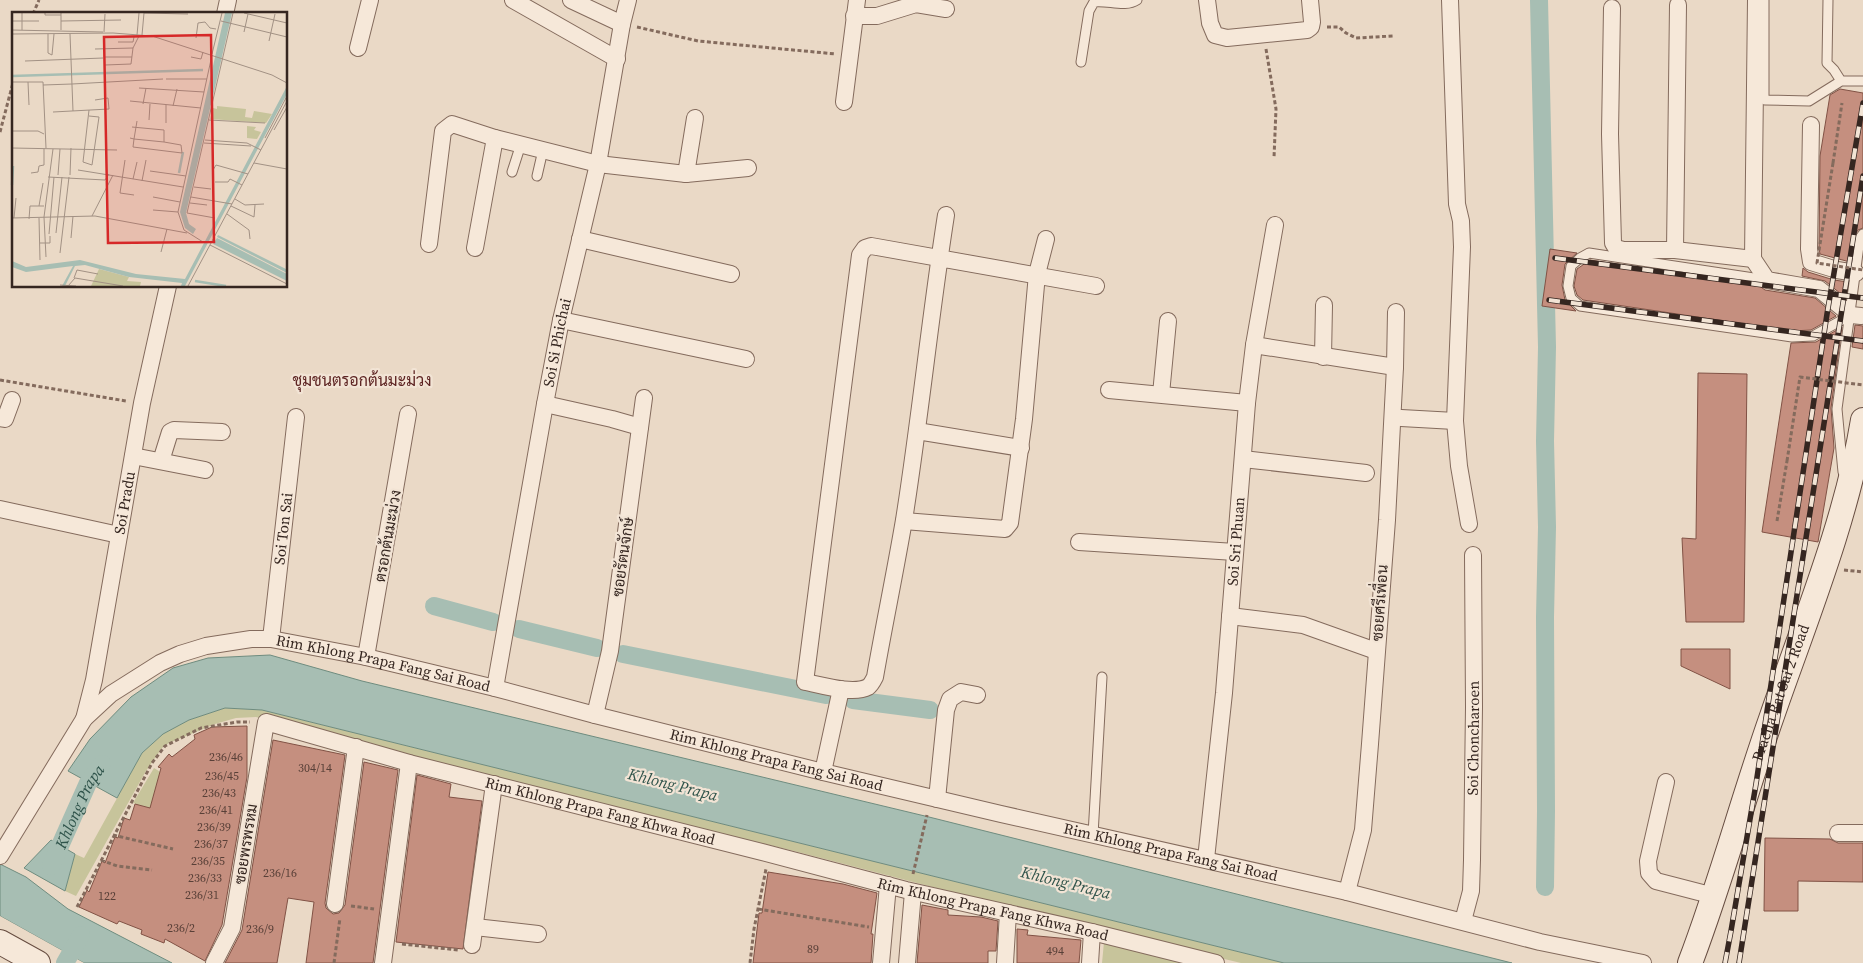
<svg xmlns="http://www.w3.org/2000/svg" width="1863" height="963" font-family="'Source Serif 4',Sarabun,serif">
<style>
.green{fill:#c7c49b}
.water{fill:#a7beb3;stroke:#6f8c7f}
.pier{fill:#ead9c6}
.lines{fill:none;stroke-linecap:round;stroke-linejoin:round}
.canal{stroke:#a7beb3;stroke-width:18}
.building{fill:#c58f7f;stroke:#815245}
.lane-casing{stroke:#846b5d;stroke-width:11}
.street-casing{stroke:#846b5d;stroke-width:18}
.secondary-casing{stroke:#664c40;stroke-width:26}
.path{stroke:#846b5d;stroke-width:3;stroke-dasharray:4 2.5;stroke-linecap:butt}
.lane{stroke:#f6e8d9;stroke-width:9}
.street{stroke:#f6e8d9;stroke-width:16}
.secondary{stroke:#f6e8d9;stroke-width:24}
.rail-casing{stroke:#352620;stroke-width:5.5}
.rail{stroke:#f2e4d5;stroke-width:4;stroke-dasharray:11;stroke-linecap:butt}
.path-bridge{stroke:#846b5d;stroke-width:3;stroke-dasharray:4 2.5;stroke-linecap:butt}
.labels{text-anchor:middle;stroke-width:4.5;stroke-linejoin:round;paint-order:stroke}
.number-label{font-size:12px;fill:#594038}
.street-label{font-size:15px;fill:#352620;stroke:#f2e4d5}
.neighbourhood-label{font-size:16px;fill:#5e2523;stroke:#f2e4d5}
.water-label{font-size:16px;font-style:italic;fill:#30544b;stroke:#f2e4d5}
.inset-river{fill:none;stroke:#a7beb3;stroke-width:2.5}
.inset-road{fill:none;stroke:#a29184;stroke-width:1}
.view{fill:#d62828;fill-opacity:0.15;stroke:#d62828;stroke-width:2.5}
.inset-edge{fill:none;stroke:#352620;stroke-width:2.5}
</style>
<rect width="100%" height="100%" fill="#ead9c6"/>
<path class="green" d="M225 708 262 710 1284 963H1241L1025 911 794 851 479 775 256 717 236 718 215 724 169 743 162 748 146 771 76 896 65 891 75 854 84 858 142 753 163 734 189 720Z
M154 768 186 788 162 813 133 803Z
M1104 942 1187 963H1102Z"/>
<path class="water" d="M270 655 362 681 929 817 1512 963H1284L262 710 225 708 189 720 163 734 142 753 117 798 68 771 90 739 131 697 173 668 208 658Z
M51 840 75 854 65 891 24 868Z
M0 864 26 877 68 909 172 963H84L0 916Z"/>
<path class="pier" d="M0 916 70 955 84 963H79L0 919Z"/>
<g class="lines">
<g class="canal">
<path d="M1539 0 1547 347 1545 441 1547 527 1545 617 1546 811 1545 887"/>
<path d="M434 606 493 622"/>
<path d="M519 629 597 648"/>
<path d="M623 654 826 695"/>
<path d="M853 700 930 710"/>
<path id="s1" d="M51 866 88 783 102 764"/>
<path d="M65 963 81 935"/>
</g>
</g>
<path class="building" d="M1840 89 1863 93V228L1858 230 1854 237 1850 262 1820 254 1819 248 1820 156 1830 95Z
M1550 249 1577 253 1565 264 1562 285 1565 300 1576 311 1542 306Z
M1590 260 1758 285 1765 290 1815 298 1836 316 1811 330 1792 331 1583 300 1577 295 1574 286 1577 269Z
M1803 268 1808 272 1834 280 1848 282 1846 298 1825 281 1802 276Z
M1855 325 1863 326V349L1852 347Z
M1842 327 1831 408 1834 448 1818 542 1762 532 1791 343 1816 342Z
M1698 373 1747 374 1744 622H1686L1682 538 1696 539Z
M1681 649H1730V689L1681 666Z
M247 726V777L222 925 205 961 165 939 164 943 141 934 142 930 119 921 117 924 79 907 87 890 89 892 102 861 105 863 115 837 118 838 124 818 130 820 135 804 150 808 161 768 158 767 169 754 172 757 195 739 194 735 212 727Z
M273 740 345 755 325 903 326 908 333 914 339 913 345 905 364 762 398 770 373 963H306L314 902 288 898 277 963H225L242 930Z
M417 775 451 784 449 797 482 801 463 949 396 942Z
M1765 838 1830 839 1838 843H1863V882L1798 881V911H1764Z
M768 872 843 884 877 893 871 934H873L871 963H753L759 913H762Z
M922 905 948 910V915L981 917 998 921 996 951H988V963H917Z
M1017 929 1028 930 1027 935 1081 940 1079 963H1017Z"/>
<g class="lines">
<g class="lane-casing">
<path id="lane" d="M1764 0V99L1765 100 1809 101 1841 81H1863
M1828 0 1827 63 1834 70 1841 81
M1081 62 1089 11 1094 2C1108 0 1125 8 1137 0
M512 172 521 144
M537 176 543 150
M1767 280 1589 253 1580 258 1571 266 1568 286 1571 298 1580 306 1792 337 1813 336 1851 315
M1843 472 1837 409 1860 238 1863 234
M1093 835 1102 677"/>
</g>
<g class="street-casing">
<g id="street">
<path d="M513 0 617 59"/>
<path d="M571 0 622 24"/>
<path d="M1207 0 1210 23 1215 35 1227 38 1307 30 1311 27 1312 22 1310 0"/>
<path d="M1450 0 1457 204 1461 221 1462 247 1455 421 1459 466 1469 524"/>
<path d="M1756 0 1753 259 1767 280 1819 289 1851 315 1861 316"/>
<path d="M1612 8 1610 134 1613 243 1616 248 1623 250H1675L1753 259"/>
<path d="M225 14 228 0"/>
<path d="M854 16H877L916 4 946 9"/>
<path d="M358 48 370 0"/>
<path d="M844 102 857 0"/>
<path d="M1811 125 1809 249 1811 262 1837 270 1856 273"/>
<path d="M686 174 695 118"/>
<path d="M946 215C930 317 920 419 904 520 895 573 884 625 875 677 873 681 871 685 868 687 853 695 821 685 805 682L860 255 865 248 871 246 1096 286"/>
<path d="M580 239 731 274"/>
<path d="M429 244 443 131 452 124 495 138 598 164 686 174 748 168"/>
<path d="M475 248 495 138"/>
<path d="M1675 250 1678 5"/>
<path d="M561 320 746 359"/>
<path d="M1254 345 1395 367"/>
<path d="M1323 357 1324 305"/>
<path d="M1109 390 1247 403"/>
<path d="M1161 394 1168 321"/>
<path d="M545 404 612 419 640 427"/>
<path d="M0 418 5 419 12 400"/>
<path d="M1401 418 1455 421"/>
<path d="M917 431 1021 448"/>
<path d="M133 456 205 470"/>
<path d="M1243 459 1366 473"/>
<path d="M161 461 170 432 174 430 222 432"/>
<path d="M0 509 119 535"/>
<path d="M904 521 1005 529 1010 523 1024 419 1037 274 1046 239"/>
<path d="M1079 542 1235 552"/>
<path d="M1230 616 1303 625 1376 651"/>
<path id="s2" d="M271 639 296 417"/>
<path d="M366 657 408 414"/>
<path id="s3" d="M495 688 545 404 561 320 598 164 622 24 628 0"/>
<path d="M595 715 610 651 644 398"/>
<path id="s4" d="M84 719 94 680 142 403 168 286"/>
<path d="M823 772 841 689"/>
<path d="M1666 782 1648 861 1649 873 1656 881 1714 896"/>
<path d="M937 799 946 710 950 699 961 692 977 695"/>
<path d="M1838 833H1863"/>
<path id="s5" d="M0 856 84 719 111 694 160 663 180 654 206 646 251 639H271L366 657 495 688 595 715 823 772 1001 814 1347 892 1540 942 1643 963"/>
<path id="s6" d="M1206 859 1224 693 1247 403 1254 345 1275 225"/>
<path d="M1347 892 1363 830 1370 744 1387 520 1395 367 1396 312"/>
<path d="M335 904 356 747"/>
<path id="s7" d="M1463 921 1471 891 1472 860 1474 707 1473 555"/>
<path d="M475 927 538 934"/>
<path d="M472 945 494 784"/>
<path id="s8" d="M214 963 232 928 266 722 409 763 762 852 906 890 1092 932 1216 963"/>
<path d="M383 963 409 763"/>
<path d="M881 963 888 885"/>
<path d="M907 963 913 892"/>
<path d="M1005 963 1008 913"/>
<path d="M1090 963 1092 932"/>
</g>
</g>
<g class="secondary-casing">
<g id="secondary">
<path d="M0 942 38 963"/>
<path id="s9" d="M1690 963C1721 882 1743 798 1772 716 1805 621 1847 519 1863 420"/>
</g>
</g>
<path class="path" d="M33 14 39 0
M637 27 698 41 836 54
M1327 27H1339L1346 33 1356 38 1393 36
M1266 49 1276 109 1274 158
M0 132 14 79
M1833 163 1842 103
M0 380 126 401
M1777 521 1787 461
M1844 570 1863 572
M113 835 173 849
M101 860 117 866 152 870
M913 874 927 815
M351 906 374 909
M77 907 152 763 165 746 201 728 237 722H250
M758 909 869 927
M402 944 458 950
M334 963 340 918
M750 963 754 929 766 869"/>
<use href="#lane" class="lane"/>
<use href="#street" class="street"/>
<use href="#secondary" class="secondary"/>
<g class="rail-casing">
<path id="rail" d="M1555 258 1863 298
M1549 300 1863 341
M1725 963 1731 931 1756 784 1827 314 1863 103
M1739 963 1863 176"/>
</g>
<use href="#rail" class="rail"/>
<path class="path-bridge" d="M1833 163 1817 263 1863 270
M1787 461 1800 377 1863 385"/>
</g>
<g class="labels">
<g class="number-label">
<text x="226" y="761">236/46</text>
<text x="315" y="772">304/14</text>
<text x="222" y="780">236/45</text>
<text x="219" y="797">236/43</text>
<text x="216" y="814">236/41</text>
<text x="214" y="831">236/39</text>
<text x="211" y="848">236/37</text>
<text x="208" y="865">236/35</text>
<text x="280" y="877">236/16</text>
<text x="205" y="882">236/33</text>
<text x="202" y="899">236/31</text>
<text x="107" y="900">122</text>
<text x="181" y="932">236/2</text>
<text x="260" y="933">236/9</text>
<text x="813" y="953">89</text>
<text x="1055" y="955">494</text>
</g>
<g class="street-label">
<text dy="5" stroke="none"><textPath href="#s3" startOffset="351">Soi Si Phichai</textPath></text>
<text dy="5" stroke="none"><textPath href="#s4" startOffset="220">Soi Pradu</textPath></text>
<text dy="5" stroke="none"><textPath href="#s2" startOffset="111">Soi Ton Sai</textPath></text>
<text transform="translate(388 536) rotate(-80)" y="5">ตรอกต้นมะม่วง</text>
<text dy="5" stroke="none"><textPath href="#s6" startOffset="319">Soi Sri Phuan</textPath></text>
<text transform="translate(623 557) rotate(-82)" y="5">ซอยรัตนจักษ์</text>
<text transform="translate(1380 603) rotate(-86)" y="5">ซอยศรีเพื่อน</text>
<text dy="5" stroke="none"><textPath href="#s5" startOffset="485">Rim Khlong Prapa Fang Sai Road</textPath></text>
<text dy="5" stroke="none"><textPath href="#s9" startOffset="285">Pracha Rat Sai 2 Road</textPath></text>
<text dy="5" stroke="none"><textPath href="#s7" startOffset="184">Soi Choncharoen</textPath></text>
<text dy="5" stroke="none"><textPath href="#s5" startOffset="890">Rim Khlong Prapa Fang Sai Road</textPath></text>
<text dy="5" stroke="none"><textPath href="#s8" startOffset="594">Rim Khlong Prapa Fang Khwa Road</textPath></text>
<text transform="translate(246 844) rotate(-81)" y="5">ซอยพรพรหม</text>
<text dy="5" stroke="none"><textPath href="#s5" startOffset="1295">Rim Khlong Prapa Fang Sai Road</textPath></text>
<text dy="5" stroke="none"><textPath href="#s8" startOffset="999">Rim Khlong Prapa Fang Khwa Road</textPath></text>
</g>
<g class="neighbourhood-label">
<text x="362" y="386">ชุมชนตรอกต้นมะม่วง</text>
</g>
<g class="water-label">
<text transform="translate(673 784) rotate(14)" y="6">Khlong Prapa</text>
<text dy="6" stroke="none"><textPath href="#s1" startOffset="66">Khlong Prapa</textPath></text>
<text transform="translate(1066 882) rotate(14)" y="6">Khlong Prapa</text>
</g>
</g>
<g transform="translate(12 12)">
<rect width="275" height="275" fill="#ead9c6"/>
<path d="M205 94 234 97 233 105 240 106 242 99 260 102 254 111 198 107 201 96 205 97ZM235 114 244 115 242 118 249 120 245 127 235 126ZM87 257 117 265 115 269 129 270 128 274H79Z" fill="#c7c49b"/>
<path d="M213 1H220L174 201 177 212 184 217 181 222 173 216 168 200ZM275 74V82L173 274H169L170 271 117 265 73 253 63 254 53 274H50L61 254 14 260 0 255V249L14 255 68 248 124 262 173 267ZM206 223 274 257 275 261 205 225ZM205 226 275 262V269L201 232Z" fill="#a7beb3"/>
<path class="inset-river" d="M0 64 191 58M167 161 171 140M0 173 1 154M183 269 214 274"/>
<path class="inset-road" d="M10 1V18M33 1V3H49M49 1V18M132 1 176 2M232 1 275 11M0 9H27M49 9 109 8M209 9 275 25M0 18 91 20M92 20 93 2M232 20 236 2M0 22 101 21 140 24 260 63 275 71M36 22V41L40 43 42 22M58 22 61 99M125 23 127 1M130 23 132 1M184 26 186 11 193 10 198 16 204 17M257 29 263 2M106 30H121L122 25M83 37 121 36 127 24M200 42 210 1M93 45H120M179 45 189 47 191 40M13 49 91 46M93 53 119 52 121 36M154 67H195M0 70H31L34 136M16 70 17 93M60 72 151 67M31 73 60 72M127 76 192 80M118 89 189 96M131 92 134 76M161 94 165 77M77 98 71 150 80 153 87 105 77 104M41 100 97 97 96 86 83 88M137 108 138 92M197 108 253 111M154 111V93M120 115 152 118V130M262 118 275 95M0 119H26L32 122M118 126 122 127 152 130 169 133 170 141 121 135 122 127 125 109M253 126 275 84M193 128 235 131 249 138M192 131 239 134M0 136 105 138M113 148 108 181 122 183M242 151 275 157M66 158 171 175M201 158 204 153 236 162M138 159 174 164M19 161 26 160 27 154 32 153V137M46 163 48 137M58 163 59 136M36 165 93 168 97 162M121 167 125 150M130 169 134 148M203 170H216L218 167 230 173M182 175 199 177M141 185 168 190M179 185 220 192M223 187 233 193 252 192M178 191 195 193M27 194 31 171M219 194 242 205 243 193M141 198 166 200M215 202 237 218 238 227M80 204 101 163M32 205 41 137M32 205 34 245M0 206 83 204 175 221M2 206 4 186M27 206 28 248M203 206 175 201 221 1M17 207 18 194H32M44 221 50 165M37 222 42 165M59 226 61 204M191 230 172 218 166 200 200 43M28 231H38V224M198 233 275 272M149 240 155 217M48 241 57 165M62 266 65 258 86 262M48 273 64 274M56 274 63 266 111 274M176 274 275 89"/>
<path class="view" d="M199 23 202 230 96 231 92 25Z"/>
<rect width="275" height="275" class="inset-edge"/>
</g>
</svg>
